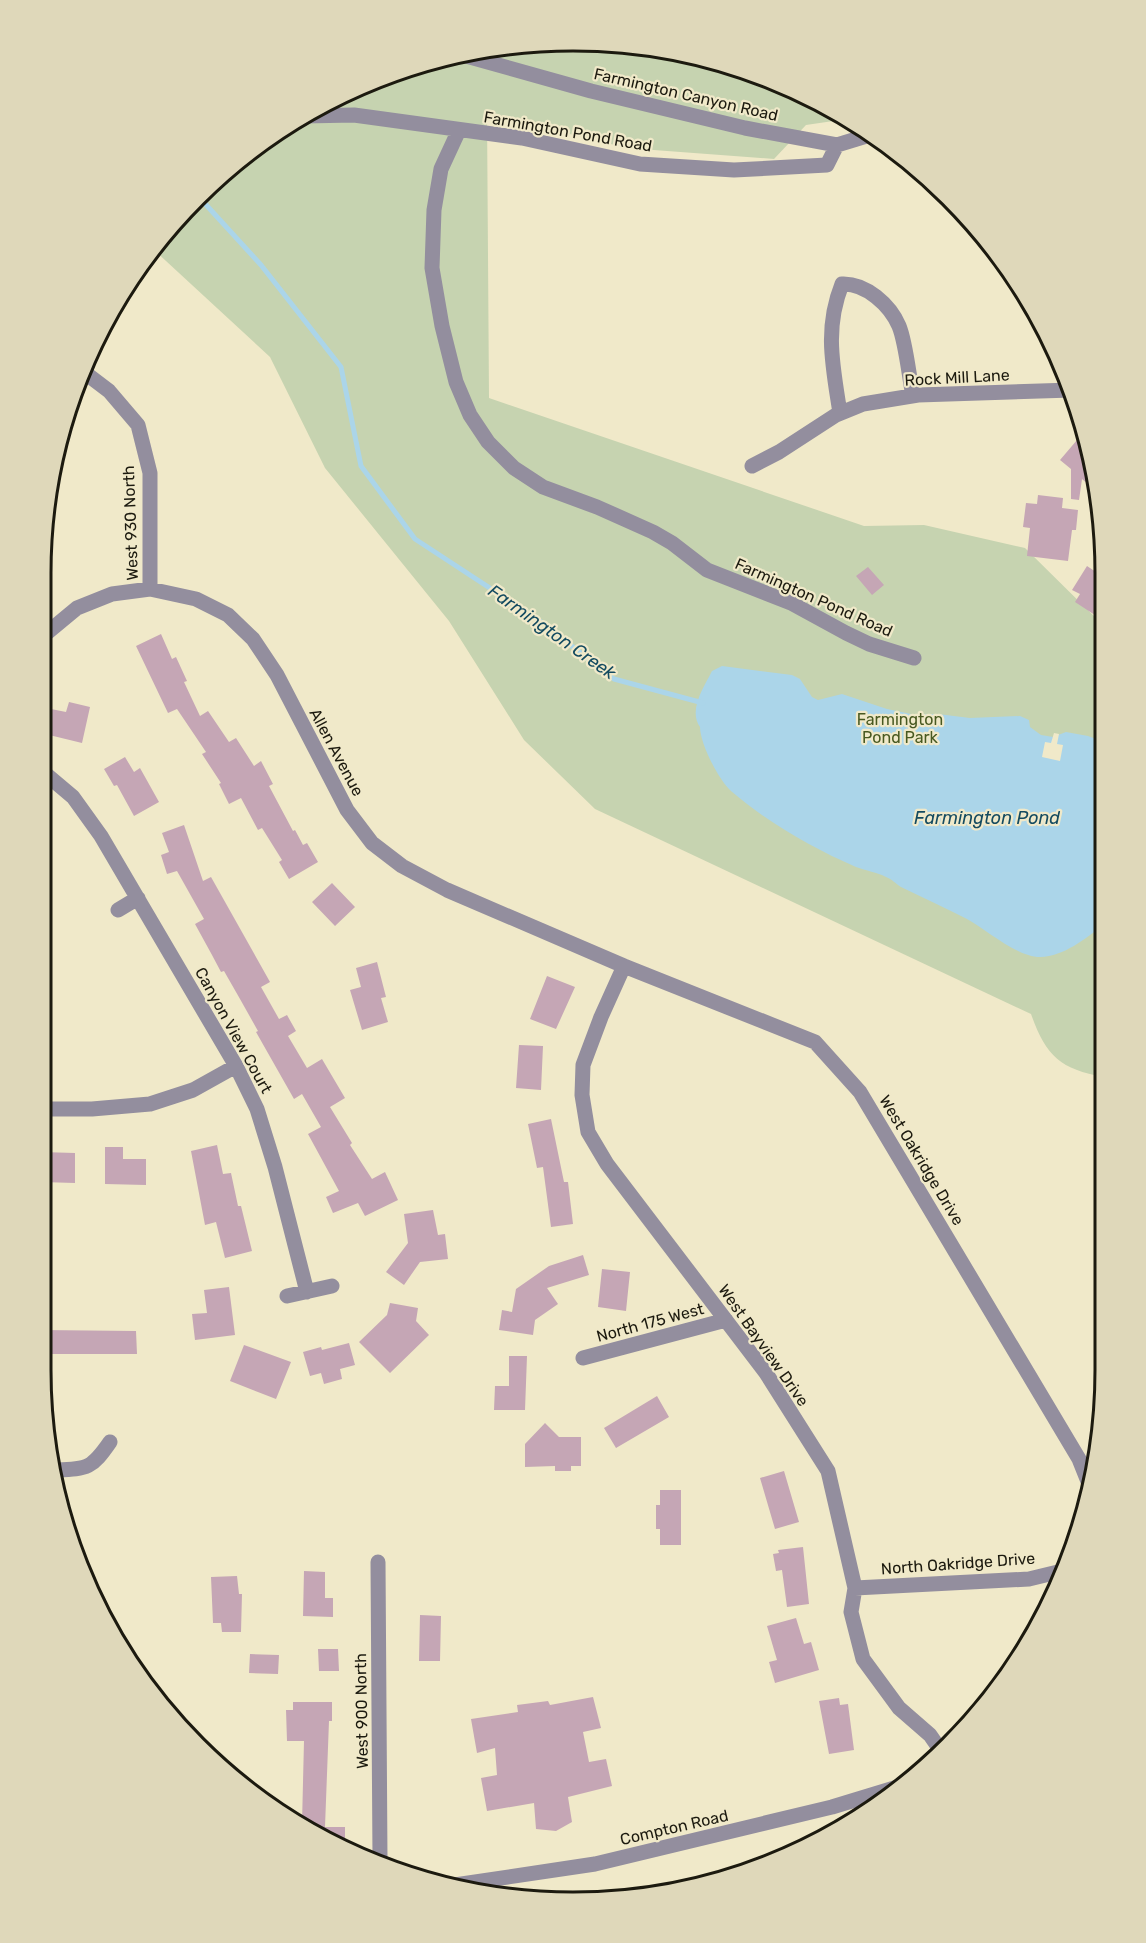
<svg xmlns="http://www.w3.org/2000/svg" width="1146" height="1943" font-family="Rubik,sans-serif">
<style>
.green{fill:#c6d3b0}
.water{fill:#abd5e9}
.pier{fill:#f0e9c9}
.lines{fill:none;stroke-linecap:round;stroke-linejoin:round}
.stream{stroke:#abd5e9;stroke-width:5}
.building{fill:#c5a6b5}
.minor{stroke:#938e9e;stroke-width:15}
.labels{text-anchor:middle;stroke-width:4.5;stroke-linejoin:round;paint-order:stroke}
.street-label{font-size:16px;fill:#1c1a0f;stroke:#f0e9c9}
.park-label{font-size:16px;fill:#485921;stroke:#f0e9c9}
.water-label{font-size:18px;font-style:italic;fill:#144b60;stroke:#f0e9c9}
.rim{fill:none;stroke:#1c1a0f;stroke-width:3}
</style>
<rect width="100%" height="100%" fill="#f0e9c9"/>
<path class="green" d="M573 41 677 51 776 81 847 119 806 125 774 159 627 148 487 114 489 398 864 526 924 525 1025 548 1104 626V1077C1060 1069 1046 1056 1031 1014L595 809 524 740 449 621 325 468 270 357 153 249 196 197 277 130 369 81 469 51Z"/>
<path class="water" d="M722 666 792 675 800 679 812 697 818 700 842 694 887 709 911 714H938L970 718 1020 716 1029 720 1030 727 1041 735 1053 737 1066 732 1088 736 1104 742V925C1084 939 1065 956 1040 957 1017 957 987 930 967 919 946 908 923 898 901 887 896 884 892 879 886 877 877 872 866 871 856 867 812 848 767 822 731 791 718 779 700 743 700 727 688 710 704 687 712 671Z"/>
<path class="pier" d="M1054 733 1059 734 1057 744 1063 745 1060 761 1042 757 1045 742 1051 743Z"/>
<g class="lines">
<path class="stream" d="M198 196 261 265 341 367 361 466 415 539 537 619 614 679 703 703"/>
</g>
<path class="building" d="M1083 433 1095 490 1082 479 1079 500 1071 499V469L1060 460Z
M1038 495 1063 498 1062 508 1078 510 1076 530H1072L1068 561 1027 556 1030 528 1023 527 1026 503 1037 504Z
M1104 559V621L1075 602 1080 594 1072 590 1087 566 1096 572Z
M868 567 884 585 872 595 856 576Z
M161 634 172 659 176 657 187 681 184 682 200 716 208 711 229 742 236 738 254 766 261 761 273 784 269 786 293 831 295 830 303 845 307 843 318 862 289 879 279 862 282 860 262 828 258 830 241 798 229 804 219 784 221 783 202 754 206 752 177 709 168 713 136 646Z
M69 702 90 707 82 743 41 733V707L66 712Z
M125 757 134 772 140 768 159 802 134 816 117 785 114 786 104 769Z
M184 825 203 881 211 877 270 982 261 987 279 1019 287 1015 296 1031 288 1036 307 1068 322 1059 345 1098 330 1107 352 1143 350 1145 372 1179 385 1172 398 1200 365 1216 358 1203 333 1213 326 1197 339 1191 308 1134 321 1127 302 1094 294 1099 256 1032 258 1031 240 999 224 971 221 972 212 955 195 924 204 919 177 871 167 874 161 855 169 852 162 833Z
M332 883 355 907 335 926 312 902Z
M377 962 386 997 381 998 388 1022 362 1030 350 990 361 987 356 968Z
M547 976 575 987 556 1029 530 1019Z
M519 1045 543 1046 541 1090 516 1088Z
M551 1119 564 1182H568L573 1224 551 1227 543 1167 537 1168 528 1124Z
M217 1145 223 1174 231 1173 238 1206H241L252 1251 225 1258 216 1222 205 1225 191 1151Z
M105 1147H123V1159H146V1185L105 1184Z
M41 1152 75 1153V1183L41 1182Z
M433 1210 438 1235 445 1234 448 1259 420 1262 404 1285 386 1272 408 1243 404 1214Z
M583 1255 589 1275 547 1288 558 1304 535 1320 533 1335 499 1330 502 1310 512 1312 516 1289 549 1266Z
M602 1269 630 1272 626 1311 598 1307Z
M229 1287 235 1335 195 1340 192 1314 207 1313 204 1290Z
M390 1303 418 1308 416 1321 429 1335 390 1373 359 1342 387 1315Z
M41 1330 136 1331 137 1354H41Z
M349 1343 355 1365 340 1369 342 1379 324 1384 321 1373 310 1376 303 1352 321 1347 322 1350Z
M244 1345 291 1362 276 1399 230 1381Z
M509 1356H527L525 1410H494L495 1386H509Z
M657 1396 669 1417 616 1448 604 1428Z
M545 1423 559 1437H581V1466H571V1471H555V1466L525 1467V1444Z
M784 1471 799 1522 775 1529 760 1478Z
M660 1490H681V1545H660V1529H656V1505H660Z
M803 1547 809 1604 787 1607 782 1570 776 1571 773 1554 779 1553 778 1550Z
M304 1571 325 1572V1598H333V1617L303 1616Z
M237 1576 239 1594H242L241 1632H222L221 1623H213L211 1577Z
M420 1615 441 1616 440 1661H419Z
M796 1618 804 1644 811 1642 819 1670 775 1683 769 1662 777 1660 767 1626Z
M318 1649H338L339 1671H319Z
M250 1654 279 1655 278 1674 249 1673Z
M593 1697 601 1728 583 1732 589 1762 606 1759 612 1786 568 1797 572 1822 556 1831 536 1829 534 1803 487 1811 481 1778 497 1775 495 1748 477 1753 471 1719 518 1712 517 1705 548 1701 550 1705Z
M839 1698 840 1705 848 1704 854 1750 829 1754 819 1701Z
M293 1702H332V1721H329L325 1827H345V1843L302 1824 304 1741H287L286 1710H293Z"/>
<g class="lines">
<path class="minor" d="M459 54 591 91 745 128 837 145 873 134
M304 116 354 115 522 138 640 164 734 170 827 165 837 145
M459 130 441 169 434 210 432 268 442 326 456 382 470 415 488 442 514 468 543 487 597 507 653 532 672 543 707 570 791 603 846 633 869 644 914 658
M84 372 109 391 138 425 150 473V589
M840 413C833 367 824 329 842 284 866 283 890 305 899 326 906 343 909 377 913 396
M752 466 779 452 836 415 863 404 918 395 1072 390
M42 637 77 608 112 594 150 589 196 599 228 615 253 639 277 675 347 810 372 843 402 866 447 890 624 966 815 1042 860 1092 1079 1459 1089 1484
M41 770 73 797 101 836 236 1066 257 1109 275 1167 307 1292
M118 910 138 898
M624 966 601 1017 583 1065 582 1095 588 1132 607 1164 766 1373 828 1471 855 1588 851 1612 863 1659 899 1708 930 1735 939 1748
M41 1109H92L150 1104 193 1090 236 1066
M287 1296 332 1286
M583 1358 726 1320
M57 1470C88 1469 92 1468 110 1442
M378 1562 380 1859
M855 1588 1029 1579 1062 1571
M448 1886 595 1864 832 1807 904 1785"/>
</g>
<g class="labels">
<g class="street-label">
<text transform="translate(686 94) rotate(13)" y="6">Farmington Canyon Road</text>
<text transform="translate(568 131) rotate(10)" y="6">Farmington Pond Road</text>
<text transform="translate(957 377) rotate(-3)" y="6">Rock Mill Lane</text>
<text transform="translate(130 523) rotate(-92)" y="6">West 930 North</text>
<text transform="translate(814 597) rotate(24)" y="6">Farmington Pond Road</text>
<text transform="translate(337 752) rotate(62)" y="6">Allen Avenue</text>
<text transform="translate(234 1030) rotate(61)" y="6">Canyon View Court</text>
<text transform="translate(922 1160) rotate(59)" y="6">West Oakridge Drive</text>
<text transform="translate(650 1322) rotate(-15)" y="6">North 175 West</text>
<text transform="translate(764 1345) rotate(55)" y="6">West Bayview Drive</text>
<text transform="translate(958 1563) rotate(-4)" y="6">North Oakridge Drive</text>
<text transform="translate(361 1711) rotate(-91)" y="6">West 900 North</text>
<text transform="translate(674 1827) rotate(-13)" y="6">Compton Road</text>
</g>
<g class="park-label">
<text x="900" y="725">Farmington<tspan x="900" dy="18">Pond Park</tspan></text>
</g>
<g class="water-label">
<text transform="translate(552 632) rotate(35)" y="6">Farmington Creek</text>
<text x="987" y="824">Farmington Pond</text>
</g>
</g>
<path d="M0 0H1146V1943H0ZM573 51H573A522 522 0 0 1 1095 573V1370A522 522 0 0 1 573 1892H573A522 522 0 0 1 51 1370V573A522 522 0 0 1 573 51Z" fill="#dfd8ba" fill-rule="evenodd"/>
<path class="rim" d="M573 51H573A522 522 0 0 1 1095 573V1370A522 522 0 0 1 573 1892H573A522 522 0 0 1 51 1370V573A522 522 0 0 1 573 51Z"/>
</svg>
